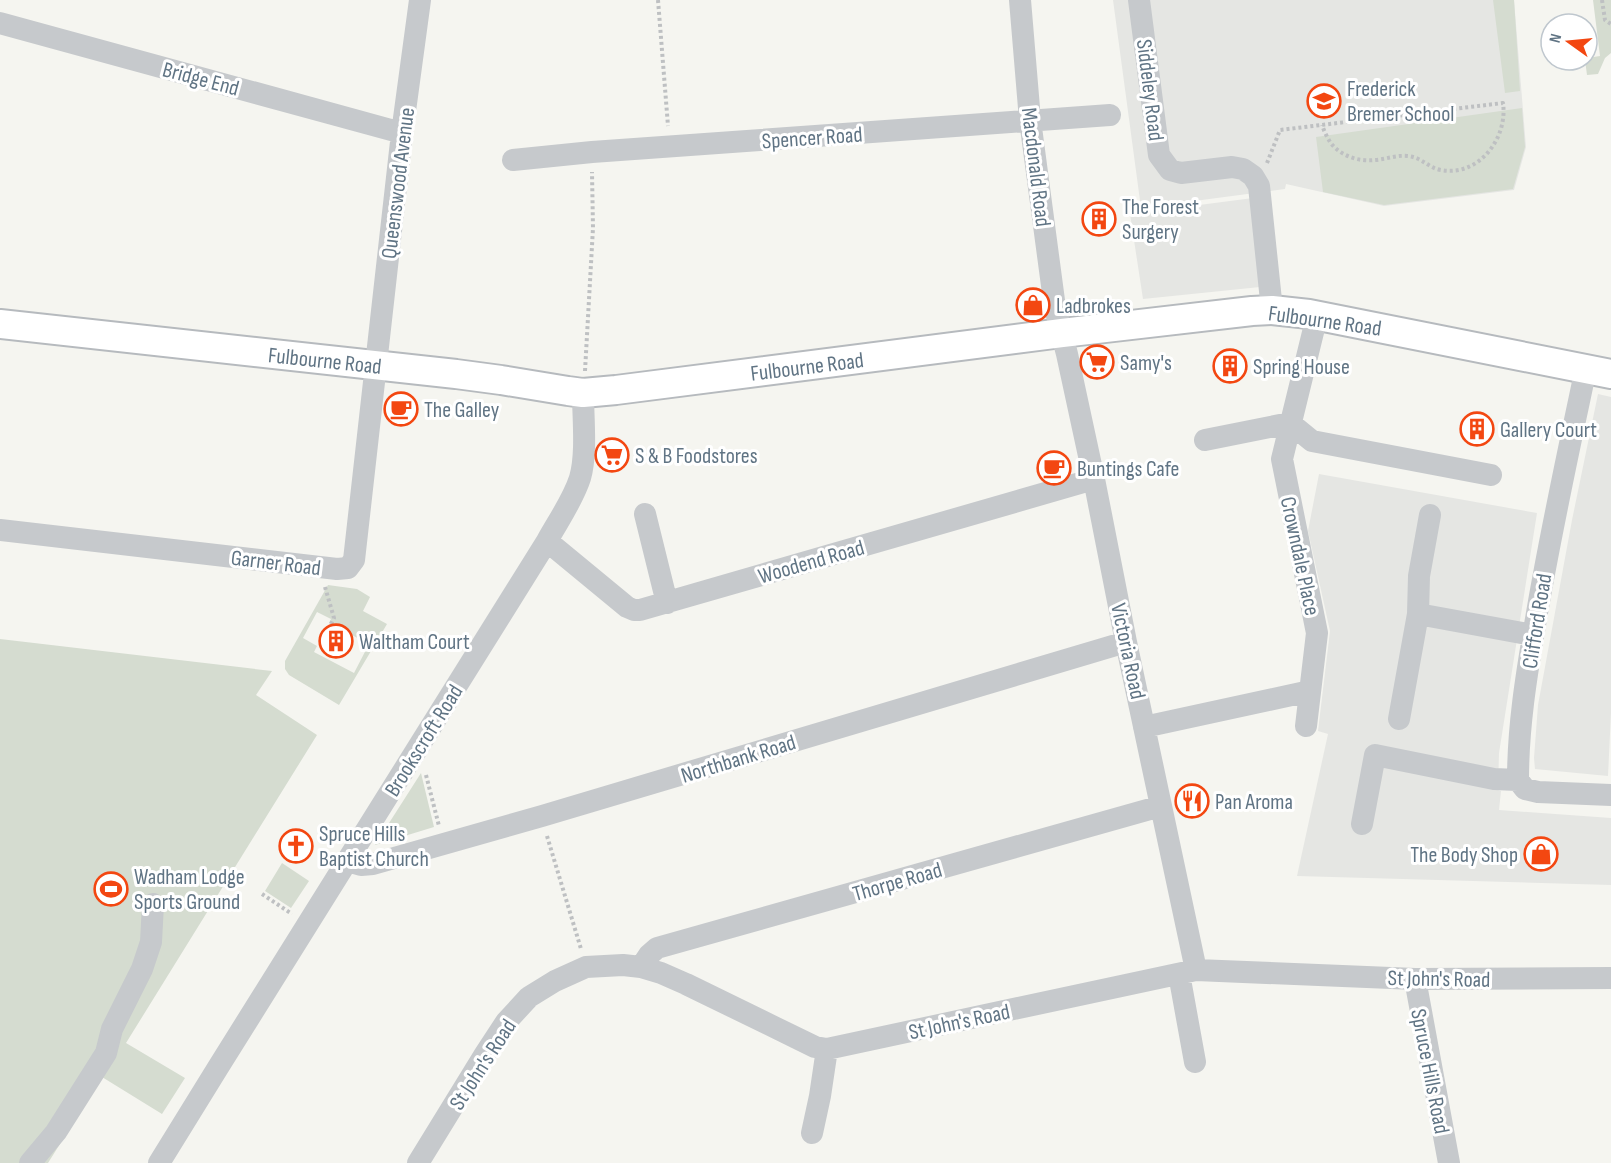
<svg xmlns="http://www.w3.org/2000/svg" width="1611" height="1163" font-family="'Sofia Sans Condensed',sans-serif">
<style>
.built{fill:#e5e6e3}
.green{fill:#d5dcd0;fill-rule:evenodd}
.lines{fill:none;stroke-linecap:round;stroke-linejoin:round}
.major-casing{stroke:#b6babe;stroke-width:32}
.path{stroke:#bec0c2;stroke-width:4;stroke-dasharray:3 3;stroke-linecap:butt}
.minor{stroke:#c6c9cc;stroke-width:22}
.major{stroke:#fff;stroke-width:28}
.labels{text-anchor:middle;stroke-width:6;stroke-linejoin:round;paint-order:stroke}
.street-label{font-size:22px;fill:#607484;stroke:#fff}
.poi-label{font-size:22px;fill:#607484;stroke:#fff;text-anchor:start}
</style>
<rect width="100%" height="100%" fill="#f5f5f0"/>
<path class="built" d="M1113 0H1514L1526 147 1514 190 1384 206 1286 184 1285 189 1141 208Z
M1253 198 1260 287 1143 299 1130 214Z
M1598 394 1611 397V713L1608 776 1535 769 1534 758 1538 705 1572 520Z
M1319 474 1537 513 1499 753 1498 790 1501 791 1499 810 1611 818V885L1297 876 1328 734 1318 731 1330 631 1308 531Z"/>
<path class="green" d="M1493 0H1514L1520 91 1505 93Z
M1593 0H1611V53L1605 58 1598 74 1587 75 1585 60H1587V58L1600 56Z
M1522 108 1525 147 1513 189 1384 205 1323 192 1316 137Z
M328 585 357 589 370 597 363 611 387 624 339 705 289 675 285 669V661ZM317 612 331 619 329 623 369 644 354 673 314 652 317 646 303 638Z
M0 639 272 671 256 695 317 735 126 1043 185 1078 162 1114 102 1077 48 1163H0Z
M421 773 434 827 375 845Z
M282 863 309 881 291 908 265 891Z"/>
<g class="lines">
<g class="major-casing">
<path id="major" d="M0 324 456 374 501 380 568 391 583 393 616 390 1062 333 1252 311 1272 310 1309 314 1611 374"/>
</g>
<path class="path" d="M658 0 668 126
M1602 0 1605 20 1611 24
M1267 163 1280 130 1503 103C1508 138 1479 177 1441 170 1428 168 1422 157 1407 156 1396 155 1387 159 1375 160 1359 162 1340 156 1330 142 1327 137 1324 131 1322 125
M585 371 593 228 592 172
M325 587 334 618 331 624
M426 775 439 826
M547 836 581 949
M262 894 292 914"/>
<path class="minor" d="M1020 0 1030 120 1055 308 1067 354 1094 479 1126 642 1196 970
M1139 0 1159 155 1170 170 1181 173 1232 167 1243 169 1253 176 1259 186 1272 310
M0 23 402 133
M513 160 592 152 1110 115
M1586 368C1568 454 1549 539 1535 625 1526 677 1518 728 1518 780L1525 789 1538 792 1611 795
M1205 440 1290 423 1312 441 1491 475
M645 514 667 603
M0 530 337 569 348 568 354 560 402 133 420 0
M547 541 627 607 634 610H640L1094 479
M1418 614 1533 635
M1399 719 1418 614 1419 576 1430 515
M1306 726 1317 633 1282 459 1317 316
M1144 727 1310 691
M1362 824 1375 755 1494 779 1518 780
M347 861 361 865 373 864 542 816 1126 642
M641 967 649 955 657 948 1161 806
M1179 974 1195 1062
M1415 979 1449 1163
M812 1133 820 1096 827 1049
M30 1163 56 1132 106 1053 112 1029 142 969 151 942 153 904
M159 1163C287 955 418 749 547 541 558 521 573 500 580 478 587 454 583 418 583 393
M418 1163 485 1054 506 1022 529 997 555 981 586 967 623 965 641 967 661 973 686 984 815 1047 827 1049 1196 970 1415 979 1611 978"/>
<use href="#major" class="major"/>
</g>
<defs>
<g id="school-ring" transform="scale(1.725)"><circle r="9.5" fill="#fff" stroke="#f34711" stroke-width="1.5"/><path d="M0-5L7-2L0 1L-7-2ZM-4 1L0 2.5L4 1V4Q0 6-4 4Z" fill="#f34711"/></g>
<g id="building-ring" transform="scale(1.725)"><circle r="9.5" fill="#fff" stroke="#f34711" stroke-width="1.5"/><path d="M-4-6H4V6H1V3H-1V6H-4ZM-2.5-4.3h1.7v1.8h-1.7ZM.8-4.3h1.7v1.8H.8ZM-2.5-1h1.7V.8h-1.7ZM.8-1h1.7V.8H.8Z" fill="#f34711"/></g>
<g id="shop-ring" transform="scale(1.725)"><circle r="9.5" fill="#fff" stroke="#f34711" stroke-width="1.5"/><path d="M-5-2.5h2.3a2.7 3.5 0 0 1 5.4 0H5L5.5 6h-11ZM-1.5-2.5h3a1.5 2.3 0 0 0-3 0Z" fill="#f34711"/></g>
<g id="supermarket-ring" transform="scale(1.725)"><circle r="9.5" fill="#fff" stroke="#f34711" stroke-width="1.5"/><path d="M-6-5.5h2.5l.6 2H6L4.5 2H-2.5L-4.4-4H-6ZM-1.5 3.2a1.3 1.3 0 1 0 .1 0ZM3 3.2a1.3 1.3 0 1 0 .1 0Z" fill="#f34711"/></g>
<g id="cafe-ring" transform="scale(1.725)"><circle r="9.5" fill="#fff" stroke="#f34711" stroke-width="1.5"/><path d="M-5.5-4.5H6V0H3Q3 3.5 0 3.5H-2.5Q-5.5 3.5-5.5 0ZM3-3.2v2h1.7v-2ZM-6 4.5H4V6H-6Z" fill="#f34711"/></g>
<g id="restaurant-ring" transform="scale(1.725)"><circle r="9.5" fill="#fff" stroke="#f34711" stroke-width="1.5"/><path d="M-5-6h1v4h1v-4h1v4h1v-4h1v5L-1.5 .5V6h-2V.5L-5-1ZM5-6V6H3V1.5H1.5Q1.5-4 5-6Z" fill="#f34711"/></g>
<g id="church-ring" transform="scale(1.725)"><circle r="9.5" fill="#fff" stroke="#f34711" stroke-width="1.5"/><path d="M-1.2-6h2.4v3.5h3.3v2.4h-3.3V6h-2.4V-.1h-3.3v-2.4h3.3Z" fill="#f34711"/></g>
<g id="stadium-ring" transform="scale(1.725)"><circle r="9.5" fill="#fff" stroke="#f34711" stroke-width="1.5"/><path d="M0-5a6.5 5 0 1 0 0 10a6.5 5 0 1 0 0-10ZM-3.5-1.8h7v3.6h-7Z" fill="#f34711"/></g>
</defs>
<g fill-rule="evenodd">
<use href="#school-ring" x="1324" y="101"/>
<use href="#building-ring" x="1099" y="219"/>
<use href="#shop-ring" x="1033" y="305"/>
<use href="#supermarket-ring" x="1097" y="362"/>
<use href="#building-ring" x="1230" y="366"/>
<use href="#cafe-ring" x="401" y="409"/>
<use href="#building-ring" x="1477" y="429"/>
<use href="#supermarket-ring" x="612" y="455"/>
<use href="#cafe-ring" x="1054" y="468"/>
<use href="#building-ring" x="336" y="641"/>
<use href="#restaurant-ring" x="1192" y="801"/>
<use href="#church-ring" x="296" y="846"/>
<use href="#shop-ring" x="1541" y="854"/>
<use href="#stadium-ring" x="111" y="889"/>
</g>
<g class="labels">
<g class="street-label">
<text transform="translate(201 78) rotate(15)" y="8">Bridge End</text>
<text transform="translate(1151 90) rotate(83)" y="8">Siddeley Road</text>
<text transform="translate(812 137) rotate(-4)" y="8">Spencer Road</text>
<text transform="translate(1037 167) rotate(83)" y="8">Macdonald Road</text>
<text transform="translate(397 183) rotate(-83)" y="8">Queenswood Avenue</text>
<text transform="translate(1325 320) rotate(8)" y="8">Fulbourne Road</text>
<text transform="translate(325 360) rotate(6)" y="8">Fulbourne Road</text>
<text transform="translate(807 366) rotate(-7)" y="8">Fulbourne Road</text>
<text transform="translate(1301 556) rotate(78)" y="8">Crowndale Place</text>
<text transform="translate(811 561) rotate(-16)" y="8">Woodend Road</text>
<text transform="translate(276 562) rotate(7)" y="8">Garner Road</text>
<text transform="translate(1536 621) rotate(-81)" y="8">Clifford Road</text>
<text transform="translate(1129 651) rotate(78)" y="8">Victoria Road</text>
<text transform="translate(423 740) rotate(-58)" y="8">Brookscroft Road</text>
<text transform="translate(738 758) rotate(-17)" y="8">Northbank Road</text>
<text transform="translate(897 881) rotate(-16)" y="8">Thorpe Road</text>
<text transform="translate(1439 978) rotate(1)" y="8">St John's Road</text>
<text transform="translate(959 1021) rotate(-12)" y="8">St John's Road</text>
<text transform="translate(482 1064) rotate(-57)" y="8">St John's Road</text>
<text transform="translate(1431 1071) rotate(79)" y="8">Spruce Hills Road</text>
</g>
<g class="poi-label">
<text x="1347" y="96">Frederick<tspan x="1347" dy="25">Bremer School</tspan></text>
<text x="1122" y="214">The Forest<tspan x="1122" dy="25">Surgery</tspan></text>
<text x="1056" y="313">Ladbrokes</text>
<text x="1120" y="370">Samy's</text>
<text x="1253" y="374">Spring House</text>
<text x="424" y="417">The Galley</text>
<text x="1500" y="437">Gallery Court</text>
<text x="635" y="463">S &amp; B Foodstores</text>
<text x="1077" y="476">Buntings Cafe</text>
<text x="359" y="649">Waltham Court</text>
<text x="1215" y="809">Pan Aroma</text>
<text x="319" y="841">Spruce Hills<tspan x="319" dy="25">Baptist Church</tspan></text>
<text x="1518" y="862" text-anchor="end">The Body Shop</text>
<text x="134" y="884">Wadham Lodge<tspan x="134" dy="25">Sports Ground</tspan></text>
</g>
</g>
<g transform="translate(1569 42) rotate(285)"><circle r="28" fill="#ffffff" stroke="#bfc7ce" stroke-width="1.5"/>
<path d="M0-4.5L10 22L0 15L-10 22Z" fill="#f34711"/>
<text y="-9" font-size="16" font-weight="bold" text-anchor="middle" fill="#607484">N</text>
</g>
</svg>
